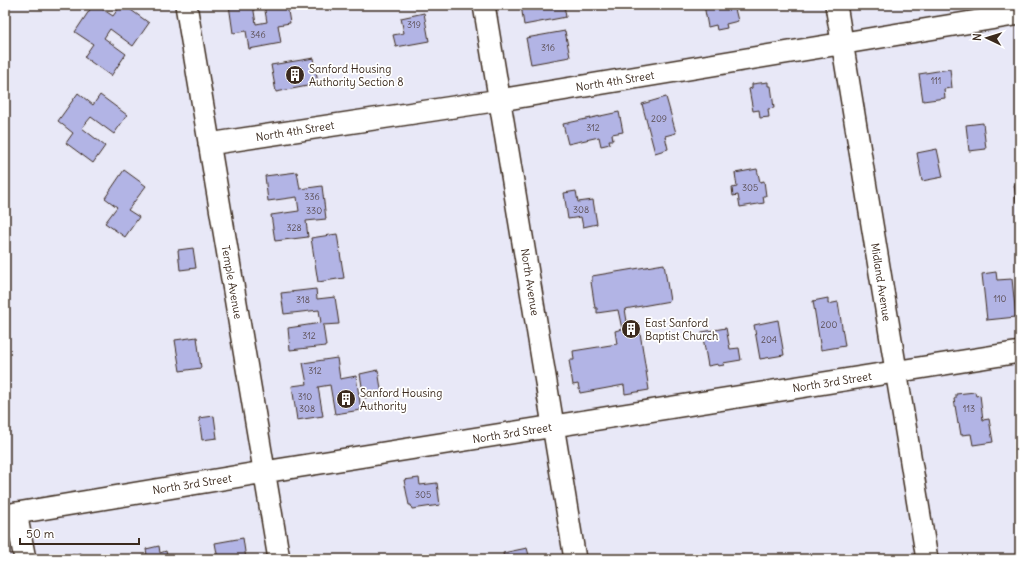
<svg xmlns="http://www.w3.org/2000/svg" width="1025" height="564" font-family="Delius,sans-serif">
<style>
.building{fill:#b2b4e5;stroke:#3b2a1e}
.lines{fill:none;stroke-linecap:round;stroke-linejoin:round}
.minor-casing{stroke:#3b2a1e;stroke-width:24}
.minor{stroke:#fff;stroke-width:21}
.labels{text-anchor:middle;stroke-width:3.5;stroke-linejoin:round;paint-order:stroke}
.number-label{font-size:9px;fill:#594c50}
.poi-label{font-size:11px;fill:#3b2a1e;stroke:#fff;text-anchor:start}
.street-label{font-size:11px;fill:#3b2a1e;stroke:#fff}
</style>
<rect width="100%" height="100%" fill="#e8e8f7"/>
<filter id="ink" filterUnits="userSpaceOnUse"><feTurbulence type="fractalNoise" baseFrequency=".025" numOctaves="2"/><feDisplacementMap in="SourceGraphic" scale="8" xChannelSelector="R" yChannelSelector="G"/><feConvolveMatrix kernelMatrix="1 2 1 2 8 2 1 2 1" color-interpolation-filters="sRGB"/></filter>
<g filter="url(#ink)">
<path class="building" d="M93 5H96L113 16 121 5H124L149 23 133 46 110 29 104 38 126 54 111 76 84 57 93 44 75 32Z
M229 5H253L256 24 267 22 264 5H287L290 23 278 25 281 43 249 49 246 31 233 33Z
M521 5H564L566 17 524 25Z
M704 5H734L738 21 726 24 727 28 717 30 716 25 708 27Z
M424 13 429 41 396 47 393 35 404 33 401 18Z
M565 31 570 57 531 64 526 38Z
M314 58 318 84 276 92 271 65Z
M950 69 952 88 944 89 945 98 923 101 919 74Z
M768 82V86H771L774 108 768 109 769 117 760 118 759 110 753 111 749 89 752 88V84Z
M78 93 93 105 100 95 127 115 114 134 91 117 82 128 105 146 93 163 66 143 73 133 58 121Z
M666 97 676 133 665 136 668 149 655 153 642 104Z
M619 112 623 132 612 134 613 140H609L610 144 601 146 599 137 568 144 563 124Z
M983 123 986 149 969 151 966 125Z
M937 149 943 177 922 181 917 153Z
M757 169 760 182 764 181 766 196H763L764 203 740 207 738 195 733 196 732 188 737 187 735 173Z
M124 170 146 186 128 210 139 217 125 237 105 223 117 207 105 198Z
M297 172 300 189 322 186 326 219 306 221 308 237 275 241 271 215 299 211 297 197 268 201 265 176Z
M1014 184H1020V201L1016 202Z
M576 191 578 202 593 200 597 224 583 227 581 217 568 219 564 193Z
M337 234 344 278 318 282 311 238Z
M193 248 196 268 180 270 178 250Z
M664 264 670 301 625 309 628 328 639 326 649 390 625 394 624 385 580 393 578 384 573 385 569 360H574L573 351 617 344 615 331 622 329 618 310 597 313V308H595L591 282H592V276Z
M996 272 997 280 1012 279 1016 317 987 320 982 274Z
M316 289 317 299 335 297 339 324 323 325 326 346 290 350 288 328 321 323 319 310 284 314 281 293Z
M828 298V304L838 302 845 346 821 350 813 301Z
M778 320 784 355 760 359 754 325Z
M726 328 730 349 739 348 741 360 723 363 724 365 718 366V364L708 366 702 332Z
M197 337 201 368 180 371 175 340Z
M337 358 340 379 356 376 361 410 335 414 330 385 318 387 323 416 297 420 292 386 307 384 303 363Z
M378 370 382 395 364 398 360 374Z
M975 392 976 396 980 395 983 420 989 419 993 442 973 445 971 434 961 435 959 423 958 424 954 399 956 398V394Z
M214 416 217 438 202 440 199 418Z
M419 478 420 485 437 483 440 505 412 509 411 505H409L404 480Z
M243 538 246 559H227V558L218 559 215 543Z
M159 546 160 553 166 551 168 559H139L138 557 147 555 146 549Z
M527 548 530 559H499L504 558 503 553Z
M81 553 82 559H57L56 557Z"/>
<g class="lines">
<g class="minor-casing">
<path id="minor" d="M186 5 279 559
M484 5 575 559
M836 5 927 559
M209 144 500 100 1020 14
M16 513 25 559
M5 515 264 472 1020 352"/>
</g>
<use href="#minor" class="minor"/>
</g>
</g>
<defs>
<g id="building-disc" transform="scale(1)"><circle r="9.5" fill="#3b2a1e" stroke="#fff"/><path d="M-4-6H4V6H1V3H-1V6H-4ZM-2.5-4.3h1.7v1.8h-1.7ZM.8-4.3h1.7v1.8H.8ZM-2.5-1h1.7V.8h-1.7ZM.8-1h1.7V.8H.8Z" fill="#fff"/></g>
</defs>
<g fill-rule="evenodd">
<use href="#building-disc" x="295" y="75"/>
<use href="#building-disc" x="631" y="329"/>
<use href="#building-disc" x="346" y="399"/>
</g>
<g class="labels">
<g class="number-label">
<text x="414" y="28">319</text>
<text x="258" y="38">346</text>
<text x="548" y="51">316</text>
<text x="936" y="84">111</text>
<text x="659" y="122">209</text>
<text x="593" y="131">312</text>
<text x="750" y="191">305</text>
<text x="312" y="200">336</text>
<text x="581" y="213">308</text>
<text x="314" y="214">330</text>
<text x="294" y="231">328</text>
<text x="1000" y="302">110</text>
<text x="303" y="303">318</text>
<text x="829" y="328">200</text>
<text x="309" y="339">312</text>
<text x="769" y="343">204</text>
<text x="315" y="374">312</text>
<text x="305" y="400">310</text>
<text x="307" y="412">308</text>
<text x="969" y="412">113</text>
<text x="423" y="498">305</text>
</g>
<g class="poi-label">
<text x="309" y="73">Sanford Housing<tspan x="309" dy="13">Authority Section 8</tspan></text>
<text x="645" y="327">East Sanford<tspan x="645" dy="13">Baptist Church</tspan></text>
<text x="360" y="397">Sanford Housing<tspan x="360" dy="13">Authority</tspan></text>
</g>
<g class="street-label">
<text transform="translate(615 81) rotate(-9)" y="4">North 4th Street</text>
<text transform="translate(295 131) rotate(-9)" y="4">North 4th Street</text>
<text transform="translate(232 282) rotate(80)" y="4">Temple Avenue</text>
<text transform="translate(530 282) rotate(81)" y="4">North Avenue</text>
<text transform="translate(881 282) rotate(81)" y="4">Midland Avenue</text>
<text transform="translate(832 382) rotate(-9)" y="4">North 3rd Street</text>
<text transform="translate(512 433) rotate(-9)" y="4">North 3rd Street</text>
<text transform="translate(192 484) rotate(-9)" y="4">North 3rd Street</text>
</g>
</g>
<rect width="1025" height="564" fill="none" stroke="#fff" stroke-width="20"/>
<rect x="10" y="10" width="1005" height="544" fill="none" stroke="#3b2a1e" stroke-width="1.5" filter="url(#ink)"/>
<g transform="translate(987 38) rotate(274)" stroke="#ffffff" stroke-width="3" paint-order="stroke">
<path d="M0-3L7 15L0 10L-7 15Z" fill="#3b2a1e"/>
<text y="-6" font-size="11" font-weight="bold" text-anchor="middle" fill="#3b2a1e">N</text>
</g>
<path d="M20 538v6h119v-6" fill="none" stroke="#3b2a1e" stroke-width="2"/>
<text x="26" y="538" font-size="12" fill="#3b2a1e" stroke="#ffffff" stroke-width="3" paint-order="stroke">50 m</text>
</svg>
